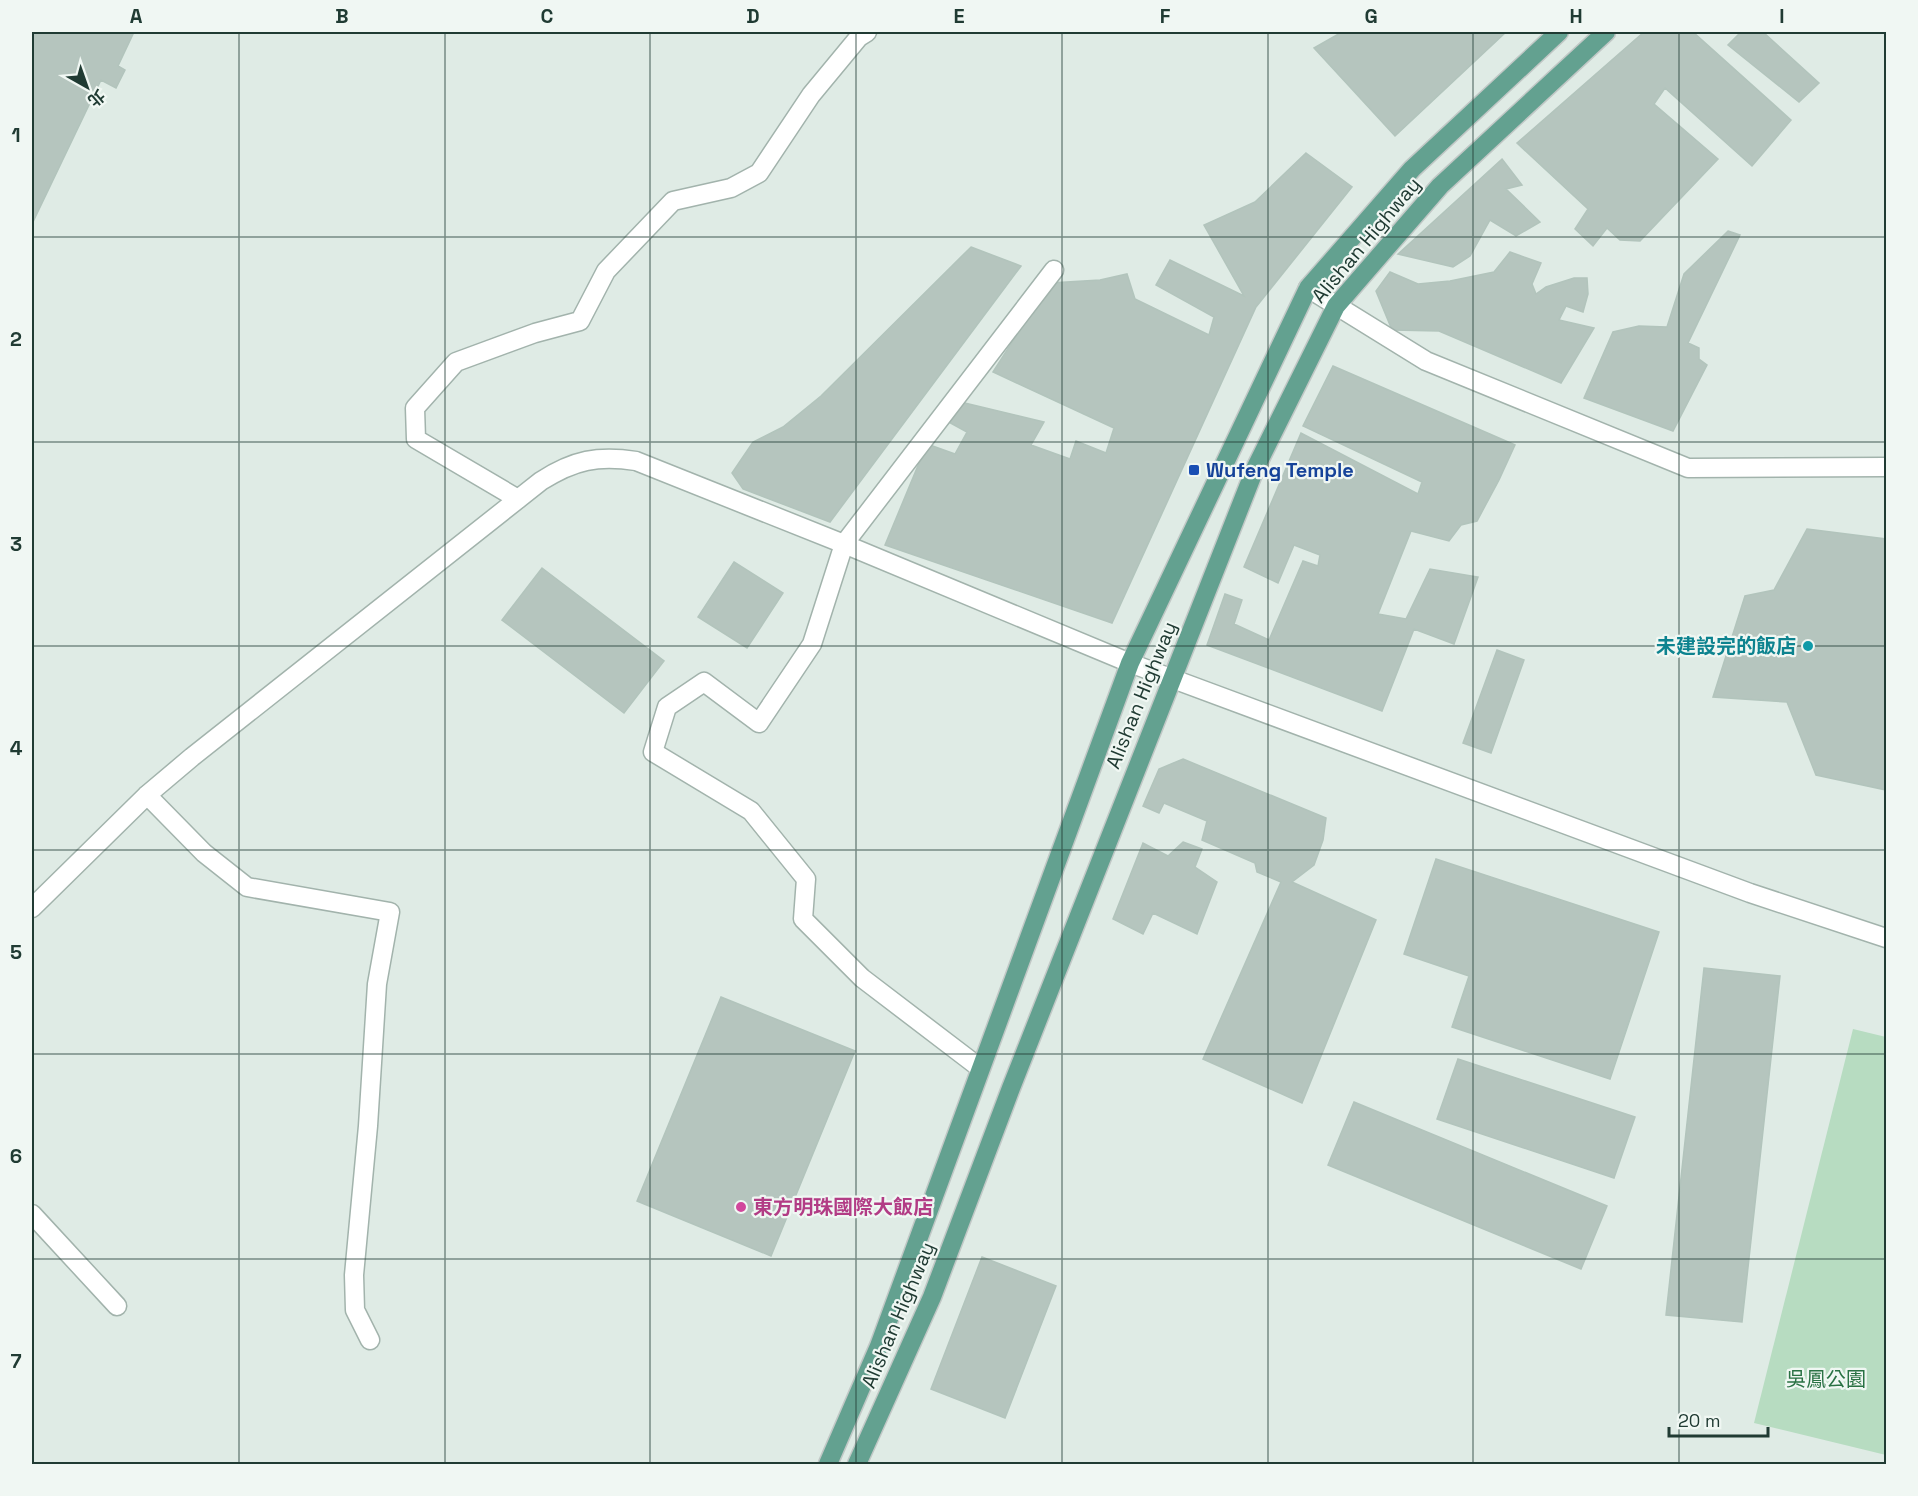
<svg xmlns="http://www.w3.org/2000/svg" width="1918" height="1496" font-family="'Space Grotesk','Noto Sans TC',sans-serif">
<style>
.green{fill:#b7dcc1}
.building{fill:#b5c5be;stroke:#b2c4bc;stroke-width:1.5}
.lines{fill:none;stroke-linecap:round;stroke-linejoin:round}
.service-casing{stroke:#a2b3ac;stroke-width:21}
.minor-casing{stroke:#a2b3ac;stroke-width:21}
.tertiary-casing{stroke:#a2b3ac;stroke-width:21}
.primary-casing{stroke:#c1c8c6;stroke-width:21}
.service{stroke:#fff;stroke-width:18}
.minor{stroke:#fff;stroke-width:18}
.tertiary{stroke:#fff;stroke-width:18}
.primary{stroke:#63a190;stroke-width:18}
.grid{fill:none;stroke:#203b33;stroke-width:1.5;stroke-opacity:0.55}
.transit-dot{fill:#1a4fb4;stroke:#f0f7f3;stroke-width:2}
.culture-dot{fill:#0f9aa8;stroke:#f0f7f3;stroke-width:2}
.hotel-dot{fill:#d1479c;stroke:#f0f7f3;stroke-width:2}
.labels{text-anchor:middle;stroke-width:4.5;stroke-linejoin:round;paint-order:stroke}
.street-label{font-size:20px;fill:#203b33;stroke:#f0f7f3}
.transit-label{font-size:20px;font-weight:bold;fill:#164399;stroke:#f0f7f3;text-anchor:start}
.culture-label{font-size:20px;font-weight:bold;fill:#0d838f;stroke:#f0f7f3;text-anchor:end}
.hotel-label{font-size:20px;font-weight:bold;fill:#b23c85;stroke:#f0f7f3;text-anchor:start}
.park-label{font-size:20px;fill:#2a7244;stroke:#f0f7f3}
.neatline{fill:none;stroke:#203b33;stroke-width:2}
.grid-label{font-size:20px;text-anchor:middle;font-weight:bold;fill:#203b33}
</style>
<rect width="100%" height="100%" fill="#dfebe5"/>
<path class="green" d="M1853 1029 1886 1037V1455L1754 1423Z"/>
<path class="building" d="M32 32H134L118 66 125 70 116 88 101 80 32 224Z
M1342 32H1506L1395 136 1314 48Z
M1644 32H1693L1791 120 1752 166 1665 88 1654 104 1718 159 1640 241 1620 240 1607 228 1593 246 1575 229 1588 209 1517 143Z
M1741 32H1763L1819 83 1799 102 1728 45Z
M1306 153 1352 187 1256 307 1112 623 885 545 927 444 955 454 967 432 945 420 961 402 1044 422 1031 445 1070 459 1076 441 1106 453 1114 428 993 372 1050 283 1100 280 1127 274 1135 299 1209 335 1214 317 1156 285 1170 260 1244 296 1204 225 1255 202Z
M1502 159 1522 185 1506 189 1540 222 1516 236 1490 220 1470 256 1453 267 1398 254Z
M1728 231 1740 235 1688 343 1699 348V359L1707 365 1673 431 1584 398 1613 332 1639 326 1667 327 1684 274Z
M971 247 1021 266 830 522 743 489 732 473 753 442 783 427 821 396Z
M1510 252 1541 263 1532 284 1536 294 1546 287 1574 278H1587L1588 294 1583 312 1566 306 1559 320 1594 328 1561 383 1439 331 1392 330 1376 291 1390 272 1418 284 1450 281 1494 272Z
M1333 366 1515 445 1499 480 1477 521 1461 525 1449 541 1411 531 1378 614 1406 619 1430 569 1478 577 1454 644 1414 629 1382 711 1207 645 1225 594 1242 600 1234 624 1269 640 1303 561 1318 566 1320 555 1294 545 1278 583 1244 567 1301 433 1418 494 1422 482 1303 426Z
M1807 529 1886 539V790L1816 775 1787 702 1713 697 1745 596 1774 590Z
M734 562 783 593 747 648 698 617Z
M542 568 664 661 624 713 502 620Z
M1497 650 1524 660 1491 753 1463 743Z
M1183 759 1326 818 1323 840 1314 865 1292 882 1376 920 1302 1103 1203 1059 1281 882 1257 872 1255 863 1202 840 1207 821 1164 803 1159 813 1143 806 1159 769Z
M1183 842 1202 849 1195 867 1217 882 1197 934 1153 913 1143 934 1113 919 1143 843 1168 856Z
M1436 859 1659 932 1610 1079 1452 1027 1469 976 1404 954Z
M1704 968 1780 976 1742 1322 1666 1315Z
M721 997 855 1051 771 1256 637 1201Z
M1458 1059 1635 1117 1614 1178 1437 1119Z
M1354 1102 1607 1206 1581 1269 1328 1165Z
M982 1257 1056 1286 1005 1418 931 1389Z"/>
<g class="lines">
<g class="service-casing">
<path id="service" d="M518 499 416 439 415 408 456 362 535 333 580 321 606 271 673 201 731 188 759 173 811 95 859 37 867 32
M147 795 204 853 247 887 390 912 377 984 368 1126 354 1275 355 1310 370 1340
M980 1068 862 978 803 919 806 879 751 811 653 752 667 707 704 682 759 723 812 644 844 544 1054 270
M32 1214 117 1306"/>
</g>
<g class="minor-casing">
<path id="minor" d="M1308 288 1426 361 1688 468 1886 467"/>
</g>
<g class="tertiary-casing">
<path id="tertiary" d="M32 908 147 795 192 757 541 481C574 460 598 455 636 461L844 544 1130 663 1750 893 1886 938"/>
</g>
<g class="primary-casing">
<path id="primary" d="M828 1464 879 1346 1130 663 1308 288 1412 169 1559 32
M857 1464 932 1297 1011 1088 1255 469 1336 306 1440 186 1606 32"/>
</g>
<use href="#service" class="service"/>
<use href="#minor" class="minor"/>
<use href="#tertiary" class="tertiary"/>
<use href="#primary" class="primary"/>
</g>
<path class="grid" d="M239 32V1464M445 32V1464M650 32V1464M856 32V1464M1062 32V1464M1268 32V1464M1473 32V1464M1679 32V1464M32 237H1886M32 442H1886M32 646H1886M32 850H1886M32 1054H1886M32 1259H1886"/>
<rect class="transit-dot" x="1188" y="464" width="12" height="12" rx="3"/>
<circle class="culture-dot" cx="1808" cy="646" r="6"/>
<circle class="hotel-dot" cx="741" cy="1207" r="6"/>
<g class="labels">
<g class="street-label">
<text transform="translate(1366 240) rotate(-50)" y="7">Alishan Highway</text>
<text transform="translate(1141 695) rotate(-68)" y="7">Alishan Highway</text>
<text transform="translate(898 1315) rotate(-67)" y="7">Alishan Highway</text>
</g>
<g class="transit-label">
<text x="1206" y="477">Wufeng Temple</text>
</g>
<g class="culture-label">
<text x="1796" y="653">未建設完的飯店</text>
</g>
<g class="hotel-label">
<text x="753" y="1214">東方明珠國際大飯店</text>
</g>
<g class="park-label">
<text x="1826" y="1386">吳鳳公園</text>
</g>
</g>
<rect width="1918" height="1496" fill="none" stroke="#f0f7f3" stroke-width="66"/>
<g transform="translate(87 87) rotate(140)" stroke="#f0f7f3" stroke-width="4.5" paint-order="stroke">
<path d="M0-4.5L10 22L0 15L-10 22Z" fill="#203b33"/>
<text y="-9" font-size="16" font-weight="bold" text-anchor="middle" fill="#203b33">北</text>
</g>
<path d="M1669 1427v9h99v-9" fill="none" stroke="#203b33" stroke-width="3"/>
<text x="1678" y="1427" font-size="18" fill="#203b33" stroke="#f0f7f3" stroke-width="4.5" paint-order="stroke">20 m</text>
<rect x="33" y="33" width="1852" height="1430" class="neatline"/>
<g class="grid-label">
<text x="136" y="23">A</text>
<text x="342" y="23">B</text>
<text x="547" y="23">C</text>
<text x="753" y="23">D</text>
<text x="959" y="23">E</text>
<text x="1165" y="23">F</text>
<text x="1371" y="23">G</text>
<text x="1576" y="23">H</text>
<text x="1782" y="23">I</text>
<text x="16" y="142">1</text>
<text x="16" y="346">2</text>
<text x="16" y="551">3</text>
<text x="16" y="755">4</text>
<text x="16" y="959">5</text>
<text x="16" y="1163">6</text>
<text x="16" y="1368">7</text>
</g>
</svg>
